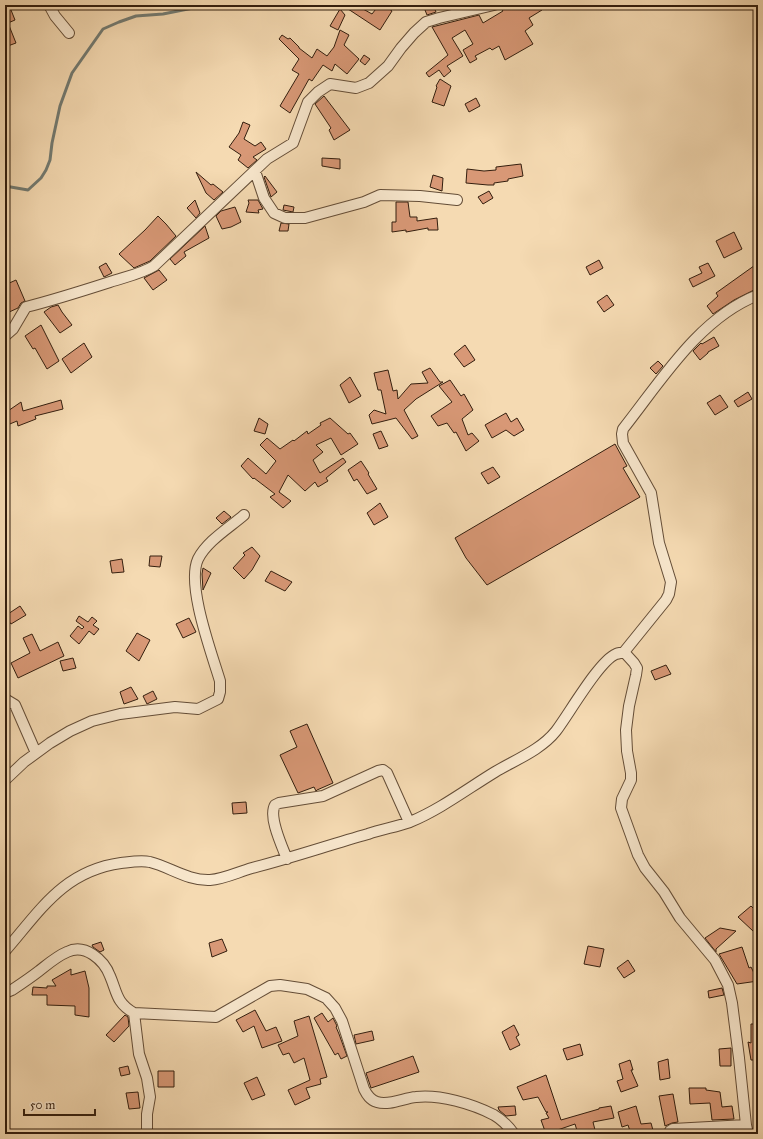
<svg xmlns="http://www.w3.org/2000/svg" width="763" height="1139" font-family="'IM FELL Great Primer',serif">
<style>
.lines{fill:none;stroke-linecap:round;stroke-linejoin:round}
.stream{stroke:#737b72;stroke-width:3}
.building{fill:#d89876;stroke:#331e0e}
.minor-casing{stroke:#644d37;stroke-width:12}
.minor{stroke:#f8e7cd;stroke-width:10}
</style>
<rect width="100%" height="100%" fill="#f5dab2"/>
<filter id="stains"><feTurbulence type="fractalNoise" baseFrequency=".005" numOctaves="4"/><feColorMatrix values="0 0 0 0 .2 0 0 0 0 .09 0 0 0 0 .02 0 0 0 .5 -.17"/></filter>
<radialGradient id="worn" r=".72"><stop offset=".6" stop-color="#630" stop-opacity="0"/><stop offset="1" stop-color="#630" stop-opacity=".3"/></radialGradient>
<g class="lines">
<path class="stream" d="M5 186 28 190 41 178 46 170 50 160 52 143 60 106 72 73 103 29 119 22 136 16 163 14 193 8 196 5"/>
</g>
<path class="building" d="M5 5H9L15 20 8 23 16 43 5 47Z
M342 5H356L372 14 379 5H384L392 11 380 30Z
M423 5H433L436 12 427 15Z
M504 5H539L542 10 529 18 533 25 525 31 533 44 505 60 499 46 492 50 490 48 475 56 477 59 470 63 463 50 473 44 465 30 452 38 463 56 447 66 451 71 444 77 439 70 429 77 426 73 448 55 432 27 479 15 483 23 503 11 500 7Z
M340 9 345 15 338 30 330 26Z
M340 30 349 35 344 45 359 59 347 74 335 64 332 71 323 65 312 81 309 79 290 113 280 106 299 74 292 70 299 59 279 39 282 35 288 39 290 38 299 47V48L312 58 317 49 327 56 334 47Z
M364 55 370 59 365 65 360 61Z
M440 79 451 86 444 106 432 102 437 87 436 86Z
M324 96 350 130 334 140 329 130 331 128 315 104Z
M476 98 480 106 469 112 465 104Z
M243 122 250 125 244 139 255 146 261 142 266 149 253 157 257 160 248 168 238 160 241 155 229 147 239 133Z
M322 158 340 159V169L322 166Z
M521 164 523 176 508 179V181L494 183V185H488L466 183 467 169 484 171 496 170V167Z
M196 172 211 185 213 184 223 192 214 200 206 193Z
M433 175 443 178 442 191 430 187Z
M265 176 277 192 271 197 264 177Z
M489 191 493 198 483 204 478 197Z
M195 200 200 213 196 218 187 208Z
M248 200H258L263 209 258 210 259 213 246 212 249 203Z
M396 202H408L410 217H417V221L437 218 438 230H428V228L406 232V230L392 232V222H396Z
M284 205 294 207 293 212 283 210Z
M235 207 241 222 231 227 222 229 216 216 221 211Z
M158 216 166 224 176 236 150 261 134 268 119 254 145 230Z
M281 223 289 224 288 231H279Z
M205 226 209 238 184 252 186 256 175 265 170 259Z
M734 232 742 249 724 258 716 241Z
M599 260 603 268 590 275 586 267Z
M106 263 112 273 104 277 99 267Z
M708 263 715 276 693 287 689 279 702 273 699 267Z
M758 263V288L734 300 713 314 707 306 718 296 716 293Z
M159 270 167 280 153 290 144 278Z
M16 280 25 301 21 303 18 308 7 313 5 309V285Z
M607 295 614 305 604 312 597 302Z
M58 305 62 312 72 325 60 333 44 312 51 307Z
M41 325 59 361 47 369 35 348 33 349 25 336Z
M714 337 719 346 708 352V353L700 360 693 351 701 343 702 344Z
M84 343 92 357 71 373 62 359Z
M465 345 475 360 464 367 454 354Z
M658 361 663 366 656 374 650 368Z
M430 368 440 382H443L416 399 404 410 418 436 412 439 396 418 372 424 369 415 374 410 386 414 381 390H378L374 373 388 370 393 391 397 390 398 399 411 384 428 383 422 372Z
M350 377 361 396 349 403 340 385Z
M450 380 461 396 464 394 473 410 462 419 468 435 472 433 479 441 466 451 456 432 454 433 447 423 438 426 431 416 452 402 439 386Z
M748 392 752 399 738 407 734 401Z
M720 395 728 407 715 415 707 403Z
M61 400 63 409 35 416 36 419 18 426 17 421 5 426V413L21 402 23 411Z
M506 413 511 422 517 418 524 430 514 436 506 430 492 438 485 425Z
M259 418 268 424 265 434 254 431Z
M330 418 348 434 350 433 358 444 341 455 331 438 316 445 323 452 313 460 320 473 343 458 346 462 326 478 328 481 318 487 315 482 305 491 288 475 279 492 291 501 283 508 270 497 275 494 254 478 253 479 241 466 248 458 266 474 276 461 260 445 267 438 280 449 293 440 294 441 307 431 308 434 321 425 320 423Z
M381 431 388 446 379 449 373 434Z
M615 444 627 466 623 468 640 497 487 585 466 558 455 538Z
M361 461 369 473 368 474 377 489 367 494 357 479 354 481 348 470Z
M493 467 500 477 488 484 481 473Z
M380 503 388 517 374 525 367 513Z
M224 511 231 517 222 524 216 518Z
M252 547 260 556 252 570 244 579 233 568 245 555 243 553Z
M150 556H162L160 567 149 566Z
M122 559 124 572 112 573 110 561Z
M203 568 211 573 203 590 202 574Z
M271 571 292 582 285 591 265 581Z
M20 606 26 615 11 624 5 616Z
M79 616 88 622 92 617 97 621 93 625 99 629 94 635 89 631 79 644 70 636 78 626 82 629 84 627 76 621Z
M189 618 196 632 183 638 176 624Z
M137 633 150 640 139 661 126 651Z
M32 634 40 651 58 642 64 656 18 678 11 663 30 653 23 638Z
M73 658 76 668 63 671 60 661Z
M666 665 671 674 655 680 651 671Z
M131 687 138 699 124 704 120 692Z
M153 691 157 699 147 704 143 696Z
M307 724 333 783 317 790 316 791 314 787 298 793 280 755 297 747 290 731Z
M246 802 247 813 233 814 232 803Z
M751 906 758 913V927L753 931 738 917Z
M720 928 736 931 716 949V952L705 938Z
M222 939 227 951 212 957 209 943Z
M101 942 104 950 100 952 93 947 92 945Z
M588 946 604 949 600 967 584 964Z
M742 947 749 968 751 967 758 981 737 984 719 954Z
M628 960 635 971 624 978 617 968Z
M71 969V975L85 971 89 988V1017L75 1015V1006L47 1005V995H32L33 987 47 988V986H56L52 980Z
M722 988 724 995 709 998 708 991Z
M255 1010 266 1031 276 1027 282 1041 262 1048 254 1026 243 1032 236 1020Z
M322 1013 328 1022 333 1018 337 1026 336 1027 339 1034 347 1056 341 1059 338 1053 335 1055 314 1018Z
M125 1015 128 1017 129 1026 114 1042 106 1035Z
M309 1016 327 1077 320 1079 321 1084 306 1088 310 1098 295 1105 288 1090 310 1080 304 1058 294 1063 289 1053 283 1055 278 1045 298 1036 294 1021Z
M751 1024H758V1060H751L748 1042 751 1043Z
M514 1025 519 1035 516 1037 520 1045 510 1050 502 1032Z
M372 1031 374 1040 356 1044 354 1035Z
M580 1044 583 1055 567 1060 563 1049Z
M731 1048V1066H720L719 1049Z
M413 1056 419 1072 371 1088 366 1073Z
M668 1059 670 1078 660 1080 658 1062Z
M630 1060 633 1070H631L638 1086 621 1092 617 1081 623 1079 619 1064Z
M128 1066 130 1074 121 1076 119 1068Z
M158 1071H174V1087H158Z
M546 1075 561 1120 599 1109V1108L611 1106 614 1118 593 1122 596 1134H578L575 1124 546 1134 541 1120 549 1118 546 1113 548 1112H546L538 1097 523 1100 517 1087Z
M257 1077 265 1095 252 1100 244 1083Z
M689 1088H706V1090L720 1092 722 1107 732 1106 734 1119 712 1120 710 1103 690 1104Z
M138 1092 140 1108 129 1109 126 1093Z
M673 1094 678 1122 672 1123 665 1126 659 1096Z
M515 1106 516 1115 506 1116 499 1110 498 1107Z
M636 1106 641 1124 651 1123 654 1134H631L628 1125 622 1127 618 1112Z"/>
<g class="lines">
<g class="minor-casing">
<path id="minor" d="M49 5 55 16 69 33
M255 171 264 198 274 213 285 218H305L364 202 380 195 420 196 457 200
M5 336 13 329 26 307C54 300 82 291 110 282 125 277 141 274 154 266L267 159 293 143 308 102 318 92 330 84 356 88 369 83 388 66 401 48 414 33 426 22 439 18 494 5
M624 652 666 600 669 594 671 582 659 543 651 493 623 443 622 434 623 429C661 381 699 318 758 295
M5 699 15 705 36 753
M5 780 24 762 50 743 70 731 92 721 120 714 175 707 198 709 218 699 220 692V681C212 654 186 585 198 559 207 541 229 528 244 515
M287 859C282 846 268 817 275 805L279 803 323 796 378 771 383 770 387 773 409 822
M5 951C40 911 63 871 121 863 130 862 141 860 150 862 170 867 188 881 210 880 224 879 238 872 252 868 291 858 329 845 368 834 382 829 396 827 410 822 441 809 467 789 495 772 515 760 541 750 556 731 569 714 599 661 616 654 619 653 621 653 624 652L634 663 637 668 636 675 629 706 626 730 627 751 631 773V780L622 799 621 808 638 855 645 868 664 892 680 918 715 960 728 985 732 1003 739 1058 746 1125 748 1134
M5 993 12 990C21 984 30 978 39 971 48 964 57 956 67 952 85 943 104 960 110 976 117 992 116 1003 134 1013L216 1017 270 986 280 985 307 989 326 998 335 1008 342 1021 364 1089C367 1095 370 1100 377 1102 389 1106 404 1098 416 1097 439 1094 473 1104 494 1115 501 1119 509 1127 514 1134
M134 1013 139 1054 147 1078 150 1097 147 1114V1134
M669 1134 670 1131 673 1129 746 1125"/>
</g>
<use href="#minor" class="minor"/>
</g>
<rect width="763" height="1139" fill="none" stroke="#f5dab2" stroke-width="20"/>
<rect x="6" y="6" width="751" height="1127" fill="none" stroke="#331e0e" stroke-width="2"/>
<rect x="10" y="10" width="743" height="1119" fill="none" stroke="#331e0e"/>
<path d="M24 1109v6h71v-6" fill="none" stroke="#331e0e" stroke-width="2"/>
<text x="30" y="1109" font-size="12" fill="#331e0e" stroke="#f8e7cd" stroke-width="3" paint-order="stroke">50 m</text>
<rect width="100%" height="100%" filter="url(#stains)"/>
<rect width="100%" height="100%" fill="url(#worn)"/>
</svg>
